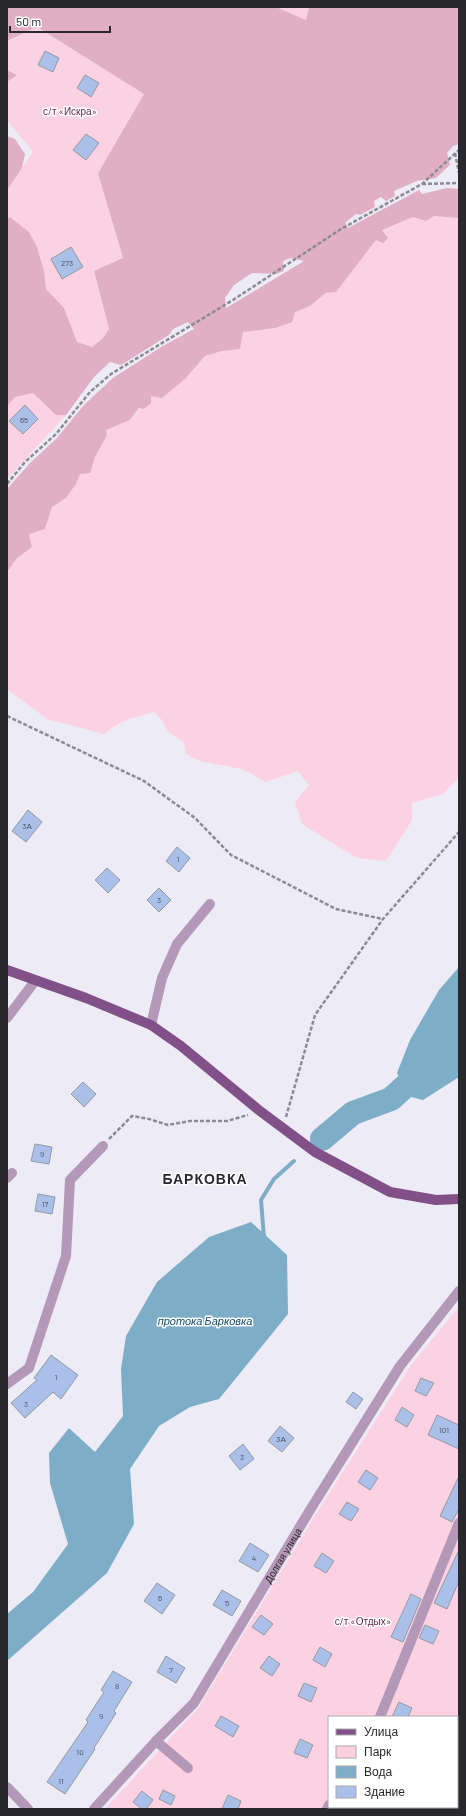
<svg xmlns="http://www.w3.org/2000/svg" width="466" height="1816" font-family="Barlow,sans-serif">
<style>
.green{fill:#fcd2e3;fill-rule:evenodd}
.forest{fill:#e0afc3;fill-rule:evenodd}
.water{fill:#7eadc8}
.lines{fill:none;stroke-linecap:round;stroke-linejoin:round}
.stream{stroke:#7eadc8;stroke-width:4}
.river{stroke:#7eadc8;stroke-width:24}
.building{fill:#aac0e9;stroke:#9499a2}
.path{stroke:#8c8b93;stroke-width:2.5;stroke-dasharray:4 2;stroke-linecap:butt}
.minor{stroke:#b498b7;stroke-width:10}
.major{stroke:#825088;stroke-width:10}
.labels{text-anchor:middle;stroke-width:3;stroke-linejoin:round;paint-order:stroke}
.number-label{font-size:8px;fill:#494e5b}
.park-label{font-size:10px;fill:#662a46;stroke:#fff}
.street-label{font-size:10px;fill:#29282c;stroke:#fff}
.water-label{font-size:11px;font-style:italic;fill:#134f6a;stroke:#fff}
.district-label{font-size:14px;font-weight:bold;letter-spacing:1px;fill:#29282c;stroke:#fff}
</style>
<rect width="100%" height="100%" fill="#edebf6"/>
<path class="green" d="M276 7H309L306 20Z
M37 27 144 94 98 172 123 259 94 271 109 329 103 338 91 347 77 342 64 308 46 289 44 271 37 247 10 217 7 219V190L33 152 7 120V82L17 75 7 70V41Z
M434 216 459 218V777L443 794 412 803V820L386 861 357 858 302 824 295 802 309 785 298 771 266 782 242 769 200 761 186 754 184 742 168 732 161 719 154 712C135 717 119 721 104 734L47 719 7 689V572L17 558 32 547 29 534 45 529 52 507 66 498 76 484 80 474 90 472 95 457 107 435 106 430 130 420 151 396 185 379 205 356 222 351 243 332 275 328 295 312 310 306 326 293 336 291 376 240 388 238 382 230 413 217 426 221Z
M33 393 56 415H66L7 479V406L15 397Z
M459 1307V1809H105L199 1707 314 1517 411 1365ZM329 1717H457V1807H329Z"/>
<path class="forest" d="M7 7H276L306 20 309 7H459V144L453 146 447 153 450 165 436 178 417 181 394 191 395 196 386 201 381 197 374 201 375 207 360 215 356 214 345 223 348 228 419 190 422 194 447 188 459 189V218L434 216 426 221 413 217 382 230 388 238 383 243 376 240 336 292 326 293 310 306 295 312 292 322 275 328 243 332 240 349 222 351 205 356 185 379 162 398 151 396V403L144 409 139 408 130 420 106 430 107 435 95 457 90 473 80 474 76 484 66 498 52 507 45 529 29 534 32 547 17 558 7 572V489L30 463 56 439 84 405 113 378 161 347 194 329 188 322 173 329 169 335 121 365 110 362 94 377 66 415H56L33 393 15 397 7 406V219L10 217 29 232 37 247 44 271 46 289 64 308 77 342 92 347 103 338 109 329 94 271 123 258 98 173 144 94 37 27 7 41ZM291 258 304 261 226 308 225 298 234 285 252 273 276 274 284 271 283 261Z
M7 70 17 75 7 82Z
M7 136 15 139 25 154 22 168 7 190Z"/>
<path class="water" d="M459 967V1077L423 1100 411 1097 397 1073 410 1040 439 990Z
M251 1222 287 1255 288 1314 219 1399 190 1407 159 1426 130 1469 134 1524 107 1573 7 1661V1614L33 1592 68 1544 50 1483 49 1453 69 1428 95 1452 123 1416 121 1369 126 1336 157 1282 209 1237Z"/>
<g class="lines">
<path class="stream" d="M264 1238 261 1200 274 1179 294 1161"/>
<path class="river" d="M322 1139 353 1113 391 1099 412 1080 439 1050 459 1023"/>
</g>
<path class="building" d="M45 51 59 58 53 72 38 65Z
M85 75 99 83 91 97 77 88Z
M86 134 99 143 86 160 73 150Z
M71 247 83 267 62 279 51 259Z
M25 405 38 419 23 434 9 421Z
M28 810 42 822 26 842 12 831Z
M177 847 190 858 179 872 166 861Z
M107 868 120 880 108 893 95 880Z
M159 888 171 900 159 912 147 900Z
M83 1082 96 1094 84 1107 71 1094Z
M35 1144 52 1147 49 1164 31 1161Z
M38 1194 55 1197 52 1214 35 1211Z
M51 1355 78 1375 61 1399 53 1392 25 1418 11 1403 37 1380 34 1378Z
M421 1378 434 1383 426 1396 415 1391Z
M353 1392 363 1399 356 1409 346 1402Z
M402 1407 414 1415 407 1427 395 1420Z
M437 1415 459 1425V1449L428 1435Z
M280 1426 294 1438 282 1452 268 1441Z
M243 1444 254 1459 240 1470 229 1456Z
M366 1470 378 1478 370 1490 358 1482Z
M459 1476V1509L452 1522 440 1516Z
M347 1502 359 1509 351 1521 339 1514Z
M250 1543 269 1555 258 1572 239 1561Z
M459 1550V1581L447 1609 434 1603Z
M322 1553 334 1561 326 1573 314 1566Z
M157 1583 175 1595 162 1614 144 1601Z
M222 1590 241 1601 232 1616 213 1605Z
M411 1594 421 1599 403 1642 391 1637Z
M261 1615 273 1624 264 1635 252 1627Z
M425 1625 439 1631 433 1644 419 1638Z
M320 1647 332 1654 325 1667 313 1660Z
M166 1656 185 1668 176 1683 157 1672Z
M269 1656 280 1664 272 1676 260 1668Z
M113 1671 132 1682 114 1711 116 1713 94 1748 95 1749 65 1794 47 1782 88 1722 86 1720 104 1692 101 1690Z
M304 1683 317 1688 311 1702 298 1696Z
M399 1702 412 1708 408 1717H392Z
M221 1716 239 1726 233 1737 215 1726Z
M300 1739 313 1745 307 1758 294 1753Z
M163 1790 175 1796 171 1805 159 1799Z
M142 1791 153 1800 146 1809H142L133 1802Z
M228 1795 241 1801 238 1809H222Z"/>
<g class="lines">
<path class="path" d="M455 153 459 173
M422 184 459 183
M7 484 25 462 56 434 90 392 111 374 233 300 341 229 422 184 459 150
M7 716 144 781 195 818 231 855 336 909 383 919
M286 1117 315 1015 383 919 459 832
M109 1139 132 1116 149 1119 168 1125 190 1121H227L248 1115"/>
<g class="minor">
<path d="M7 1018 35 981"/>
<path d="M151 1025 162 978 177 944 210 904"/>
<path d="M7 1178 12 1173"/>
<path d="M7 1384 29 1368 66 1256 70 1180 103 1146"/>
<path d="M380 1717 459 1523"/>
<path d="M156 1741 188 1768"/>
<path d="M7 1787 28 1809"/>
<path id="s1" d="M94 1809 156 1741 194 1703 310 1510 400 1366 459 1291"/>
<path d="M327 1809 329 1805"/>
</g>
<path class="major" d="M7 970 86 998 151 1025 181 1046 260 1111 315 1152 390 1192 436 1200 459 1199"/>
</g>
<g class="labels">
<g class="number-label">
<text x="67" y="266">273</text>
<text x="24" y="423">65</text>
<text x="27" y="829">3А</text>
<text x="178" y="862">1</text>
<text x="159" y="903">3</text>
<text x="42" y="1157">9</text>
<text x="45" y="1207">17</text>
<text x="56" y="1380">1</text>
<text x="26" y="1407">3</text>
<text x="444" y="1433">101</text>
<text x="281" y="1442">3А</text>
<text x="242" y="1460">3</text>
<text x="254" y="1561">4</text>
<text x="160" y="1601">6</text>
<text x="227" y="1606">5</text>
<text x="171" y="1673">7</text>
<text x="117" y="1689">8</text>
<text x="101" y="1719">9</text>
<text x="80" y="1755">10</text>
<text x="61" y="1784">11</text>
</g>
<g class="park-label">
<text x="70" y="115">с/т «Искра»</text>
<text x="363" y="1625">с/т «Отдых»</text>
</g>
<g class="street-label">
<text dy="4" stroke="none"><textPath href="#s1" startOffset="318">Долгая улица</textPath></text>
</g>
<g class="water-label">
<text x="205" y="1325">протока Барковка</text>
</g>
<g class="district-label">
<text x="205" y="1184">БАРКОВКА</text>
</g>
</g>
<rect width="466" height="1816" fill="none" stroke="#29282c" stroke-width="16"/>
<rect x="328" y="1716" width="130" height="92" fill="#ffffff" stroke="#a9a9ab"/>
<rect x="336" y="1729" width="20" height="6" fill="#825088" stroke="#a9a9ab"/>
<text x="364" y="1736" font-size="12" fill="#29282c">Улица</text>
<rect x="336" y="1746" width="20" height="12" fill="#fcd2e3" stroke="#a9a9ab"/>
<text x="364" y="1756" font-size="12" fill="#29282c">Парк</text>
<rect x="336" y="1766" width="20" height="12" fill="#7eadc8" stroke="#a9a9ab"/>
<text x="364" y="1776" font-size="12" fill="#29282c">Вода</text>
<rect x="336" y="1786" width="20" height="12" fill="#aac0e9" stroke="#a9a9ab"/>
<text x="364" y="1796" font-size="12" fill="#29282c">Здание</text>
<path d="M10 26v6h100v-6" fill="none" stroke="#29282c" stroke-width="2"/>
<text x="16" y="26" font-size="12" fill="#29282c" stroke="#ffffff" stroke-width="3" paint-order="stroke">50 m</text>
</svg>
